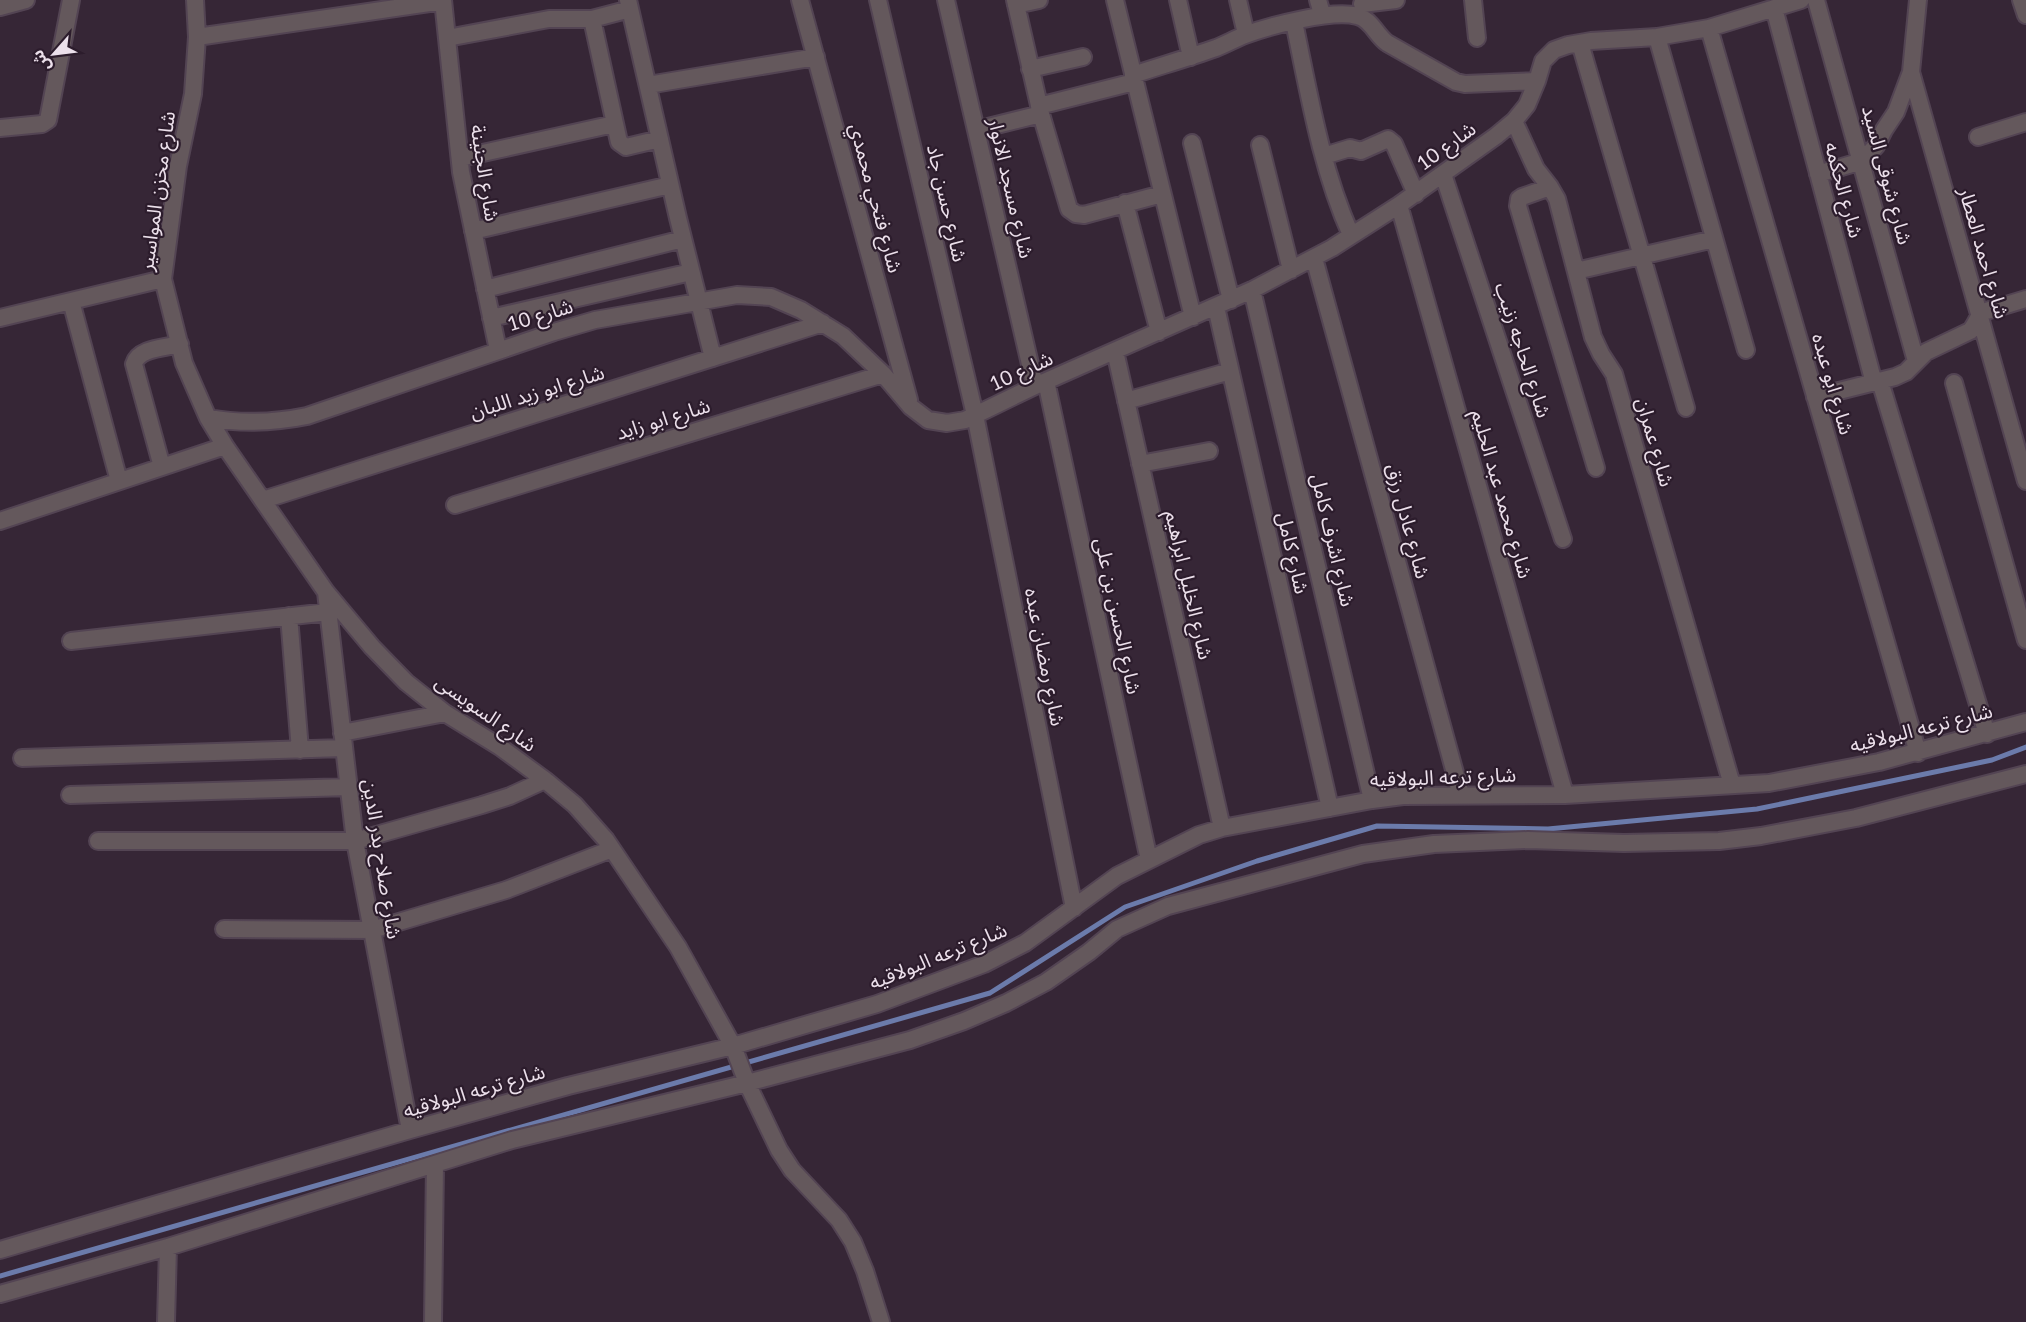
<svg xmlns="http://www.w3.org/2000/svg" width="2026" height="1322" font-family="Lato,'Noto Sans Arabic',sans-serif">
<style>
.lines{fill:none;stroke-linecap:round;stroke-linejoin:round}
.stream{stroke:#6b7bab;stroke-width:5}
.minor-casing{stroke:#534453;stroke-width:20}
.minor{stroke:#64585c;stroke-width:16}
.labels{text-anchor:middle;stroke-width:4.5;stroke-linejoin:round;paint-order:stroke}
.street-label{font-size:20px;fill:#ece0eb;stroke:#2c1c2c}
</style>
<rect width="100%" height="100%" fill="#362636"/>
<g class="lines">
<path class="stream" d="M0 1276 990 993 1125 907 1257 861 1377 826 1548 829 1757 809 1992 760 2026 747"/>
<g class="minor-casing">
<path id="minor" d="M195 0 197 37 193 94 178 166 163 279 184 363 208 418 225 446 326 592 372 647 406 682 445 713 500 747 545 780 575 805 606 840 678 947 733 1046 747 1083 779 1150 792 1170 839 1220 853 1242 865 1271 881 1322
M443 0 461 172 498 350
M628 0 678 218 713 358
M800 0 909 400
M878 0 975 415 1074 908
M946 0 1035 386
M1015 0 1041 114 1069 209 1076 214 1084 215 1162 194
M1115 0 1193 317
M1178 0 1191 57
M1238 0 1246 34
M1318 0 1322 14
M1473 0 1477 38
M1816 0 1916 361
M2021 0 2026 15
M1362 4 1396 0
M1016 5 1039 0
M0 7 26 0
M1774 8 1874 383
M592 19 619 142 626 147 660 139
M1294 22C1309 94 1321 168 1351 235
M1709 28 1918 753
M197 37 443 1
M1657 37 1746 350
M447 38 549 19H592L630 9
M1580 43 1686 408
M1030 69 1083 57
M1911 72 2026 481
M1133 75C1160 66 1188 58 1216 48 1226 44 1235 39 1245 35 1269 26 1333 9 1357 16 1371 19 1376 35 1387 43L1456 82 1465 84 1537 81
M648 85 816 57
M1039 106 1134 82
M1514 121 1536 169 1550 187 1557 199 1593 337 1601 354 1614 374 1732 785
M0 128 42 124 48 120 71 0
M976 130 1041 114
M1978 137 2026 122
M1192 143 1231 300
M1260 145 1291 270
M1324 156 1350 148 1361 151 1388 139 1394 144 1416 194
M460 158 614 124
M1443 174 1563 539
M1818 174 1862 161 1876 146 1884 130 1896 112 1911 72 1918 0
M1550 187 1522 197 1519 199 1518 206 1596 468
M1125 203 1159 332
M1399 205 1565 795
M473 231 670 185
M1314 258 1461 795
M1576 271 1714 239
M485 289 683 239
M1252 290 1372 800
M71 301 119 481
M1216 307 1330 808
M0 318 163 279
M491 318 691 272
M1115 351 1222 828
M1046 381 1149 860
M1880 381 1987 734
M1954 383 2026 640
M1815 397 1895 377 1906 372 1926 352 1970 331C1976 325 1977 317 1983 312L2026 299
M1126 401 1230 371
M208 418C242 424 273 423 307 416L554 332 595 320 737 295 771 297 801 310 843 336 883 374 911 407 928 420 947 423 965 420 1035 386 1252 290 1332 248 1399 205 1496 136 1514 121 1527 105 1537 81 1543 61 1554 50 1568 45 1591 41 1657 37 1709 28 1801 0
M1140 464 1209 451
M162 467 134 364C138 348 165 348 180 344
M263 500 823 323
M455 505 883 374
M0 521 225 446
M326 592 355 841 410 1130
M289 616 300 750
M71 641 328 612
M342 733 445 713
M22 758 344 748
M70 795 349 787
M98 841H355L482 805 510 796 545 780
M224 929 372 930 506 890 612 849
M0 1250 410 1130 568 1086 733 1046 877 1004 984 964 1025 943 1117 876 1199 835 1222 828 1372 800 1403 796 1565 795 1769 783 1879 762 2026 722
M0 1294 168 1247 512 1140 747 1083 910 1040 964 1021 1006 1003 1046 982 1089 952 1117 929 1168 906 1363 854 1434 844 1528 840 1624 843 1719 841 1761 836 1856 818 2026 774
M166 1322 168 1247
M433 1322 435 1164"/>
</g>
<use href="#minor" class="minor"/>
</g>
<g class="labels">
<g class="street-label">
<text transform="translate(1446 146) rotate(-36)" y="7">شارع 10</text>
<text transform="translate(485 173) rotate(81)" y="7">شارع الجنينة</text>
<text transform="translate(1887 175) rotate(75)" y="7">شارع شوقى السيد</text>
<text transform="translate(1011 188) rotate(77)" y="7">شارع مسجد الانوار</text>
<text transform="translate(1844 190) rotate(75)" y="7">شارع الحكمه</text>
<text transform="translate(157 191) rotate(-82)" y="7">شارع مخزن المواسير</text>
<text transform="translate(876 198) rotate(75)" y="7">شارع فتحي محمدي</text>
<text transform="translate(947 203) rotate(77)" y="7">شارع حسن جاد</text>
<text transform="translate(1984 253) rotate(74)" y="7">شارع احمد العطار</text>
<text transform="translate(540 315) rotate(-17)" y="7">شارع 10</text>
<text transform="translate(1523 350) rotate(72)" y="7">شارع الحاجه زنيب</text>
<text transform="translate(1021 371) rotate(-25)" y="7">شارع 10</text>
<text transform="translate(1833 384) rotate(74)" y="7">شارع ابو عبده</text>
<text transform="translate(537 392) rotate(-17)" y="7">شارع ابو زيد اللبان</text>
<text transform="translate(663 419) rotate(-17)" y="7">شارع ابو زايد</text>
<text transform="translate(1655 442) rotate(74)" y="7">شارع عمران</text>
<text transform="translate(1502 494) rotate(74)" y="7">شارع محمد عبد الحليم</text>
<text transform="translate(1408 521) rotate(75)" y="7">شارع عادل رزق</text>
<text transform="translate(1333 540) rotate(77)" y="7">شارع اشرف كامل</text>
<text transform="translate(1293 553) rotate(77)" y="7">شارع كامل</text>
<text transform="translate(1189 585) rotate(77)" y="7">شارع الخليل ابراهيم</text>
<text transform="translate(1118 616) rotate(78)" y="7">شارع الحسن بن على</text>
<text transform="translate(1045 657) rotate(79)" y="7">شارع رمضان عبده</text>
<text transform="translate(486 713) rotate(35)" y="7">شارع السويسى</text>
<text transform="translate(1921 728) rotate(-14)" y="7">شارع ترعه البولاقيه</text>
<text transform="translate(1443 777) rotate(-2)" y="7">شارع ترعه البولاقيه</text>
<text transform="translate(382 859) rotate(81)" y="7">شارع صلاح بدر الدين</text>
<text transform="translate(938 956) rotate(-22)" y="7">شارع ترعه البولاقيه</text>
<text transform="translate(474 1091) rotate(-16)" y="7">شارع ترعه البولاقيه</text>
</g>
</g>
<g transform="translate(54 54) rotate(242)" stroke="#2c1c2c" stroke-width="4.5" paint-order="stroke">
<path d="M0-4.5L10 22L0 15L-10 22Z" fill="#ece0eb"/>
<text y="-9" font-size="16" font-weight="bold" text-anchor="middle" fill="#ece0eb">ش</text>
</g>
</svg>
